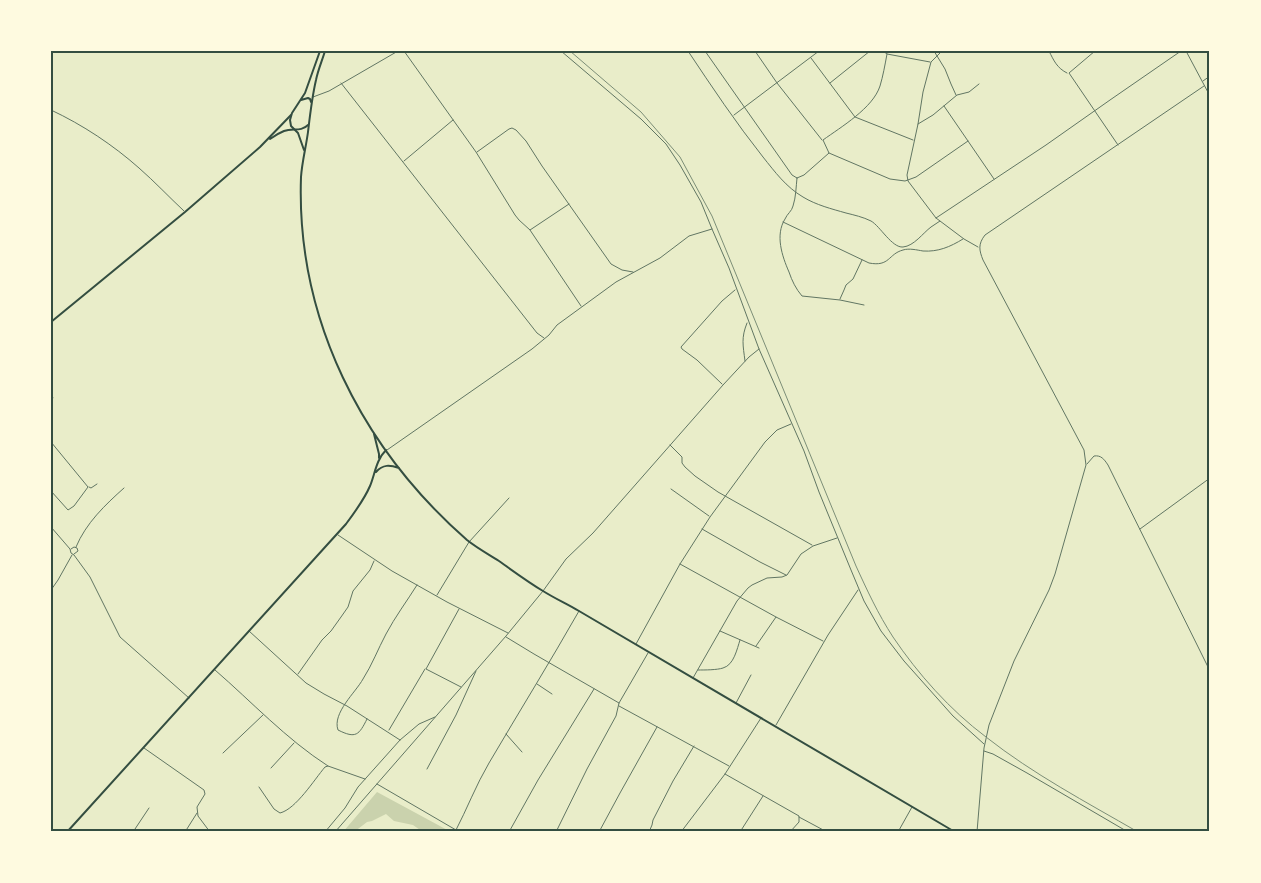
<svg xmlns="http://www.w3.org/2000/svg" width="1261" height="883" font-family="'Times New Roman',serif">
<style>
.green{fill:#cad2ad}
.lines{fill:none;stroke-linecap:round;stroke-linejoin:round}
.minor{stroke:#617663;stroke-width:1}
.tertiary{stroke:#617663;stroke-width:1}
.secondary{stroke:#344e41;stroke-width:2}
.trunk{stroke:#344e41;stroke-width:2}
.rail{stroke:#7c8e77;stroke-width:1}
.neatline{fill:none;stroke:#344e41;stroke-width:2}
</style>
<rect width="100%" height="100%" fill="#e9edc9"/>
<path class="green" d="M377 792 451 832H423L413 825 394 821 386 814 372 821 367 822 354 832H343Z"/>
<g class="lines">
<path class="minor" d="M404 51 476 152 515 215 519 220 530 230 569 204
M561 51 641 119 666 144 680 165 701 202 712 229 729 268 759 349 804 451 819 492 851 570 864 601 881 631 904 661 953 716 984 744
M688 51C712 87 736 123 763 157 775 172 786 187 803 197 816 205 832 209 846 213 854 215 863 217 871 221 880 226 892 248 903 247 914 246 923 233 931 227 934 225 937 223 940 221L964 239 978 247
M705 51 792 175 797 178
M755 51 777 83 822 140
M883 51 887 54 930 62
M934 51 945 69 951 84 956 95
M1049 51C1054 61 1057 68 1067 73
M1095 51 1069 73 1118 145
M1186 51 1210 96
M811 58 855 117 913 140
M1203 81 1210 76
M341 83 537 333 544 338
M830 83 870 51
M313 97 329 91 398 51
M944 106 994 179
M734 115 819 51
M918 124 933 115 957 95 969 92 979 84
M477 152 509 129 512 128 516 130 526 141 542 166 611 264 622 270 633 272
M829 153 890 179 905 181 916 177 968 141
M404 161 453 120
M797 178C796 187 796 197 793 206 792 211 787 214 785 219 775 235 782 256 789 272 792 281 796 289 802 296L840 300 864 305
M797 178 804 175 829 153 823 140C841 127 873 108 880 86 883 76 885 65 887 54
M936 218 1046 145 1110 100 1181 51
M940 221 936 218 908 181 907 175 918 124 923 92 931 62 942 51
M783 222 869 263C890 267 888 254 903 250 909 248 917 250 923 251 938 252 950 247 963 239
M530 230 581 306
M840 299 844 290 846 285 853 279 862 260
M745 361C743 345 741 338 747 323
M722 384 697 360 682 349 681 347 722 301 735 290
M51 399 53 398
M51 442 88 487 74 506 68 510 51 491
M670 445 682 457V463L685 467 695 476 718 492 812 545
M387 450 532 349 549 335 557 325 616 282 660 258 689 236 712 229
M1087 464 1094 456C1101 455 1104 459 1108 465L1210 671
M89 487 91 488 97 484
M671 489 709 516
M51 527 70 549 71 553 74 555 90 577 120 637 189 698
M702 529 760 562 786 575
M1140 529 1210 478
M338 535 392 571 447 602 508 633
M76 547C86 523 105 505 124 488
M71 549 74 547 77 548 78 551 74 554
M680 564 776 617
M51 590 58 580 72 555
M437 595 469 542 509 498
M459 609 426 669 461 687
M249 631 306 683 324 694 347 706 400 740
M720 631 759 648
M506 637 534 654 619 703
M636 644 680 564 710 517 765 442 777 430 791 424
M756 646 776 617 823 641
M215 670C252 702 286 739 328 766
M698 670C705 670 717 670 723 668 734 665 737 649 740 640
M298 674 322 640 331 631 341 617 348 607 353 591 370 570 374 561
M693 678 737 601 748 588 752 585 767 578 782 577 787 575 801 554 813 546 837 538
M537 684 552 694
M736 703 751 675
M619 706 729 766
M367 719C359 735 356 739 338 730 332 713 356 692 363 679 372 665 378 649 386 634 395 617 407 601 417 585
M776 725 828 635 858 590
M389 730 425 669
M506 734 522 752
M144 748 204 790 205 794 197 807 198 816 210 832
M984 751 993 754 1027 773 1128 832
M223 753 263 715
M271 768 294 743
M427 769 456 715 476 671
M725 774 799 816V822L790 832
M377 784 456 830 461 832
M259 787 274 809 280 813C296 809 314 780 325 767L328 766 365 779
M799 817 827 832
M133 832 149 808
M185 832 197 813
M325 832 345 808 358 787 400 740 419 724 435 717
M335 832 506 636 543 591 566 559 593 533 723 385 749 357 759 349
M455 832C467 809 476 785 489 763 519 712 550 662 579 611
M509 832 538 780 594 689
M556 832 587 769 616 716 619 703 648 653
M599 832 620 793 657 727
M649 832 652 825 653 820 673 781 694 746
M681 832 725 774 761 718
M740 832 763 796
M898 832 912 807
M977 832 984 748 989 725 1014 661 1049 590 1055 574 1086 465 1084 450 983 260C979 250 978 244 985 235L1204 86"/>
<path class="tertiary" d="M51 110C83 125 113 145 139 168 155 182 169 197 184 211"/>
<path class="secondary" d="M270 139C274 136 279 133 284 131 293 128 301 132 308 125
M51 322 185 212 260 147 291 115"/>
<path class="trunk" d="M325 51C322 61 318 70 316 80 312 97 310 115 308 132 306 147 302 162 301 177 296 319 362 448 467 540 477 548 488 554 499 561 513 571 528 582 543 591 554 598 567 604 579 611L955 832
M301 100 308 98 310 99 311 102
M304 150 298 133 291 126 290 120 292 113 305 93 320 51
M374 434 379 454V458
M376 472C383 464 390 465 399 468
M67 832 346 524C355 512 364 500 370 486 375 474 376 460 386 450"/>
<path class="rail" d="M570 51 641 112 680 157 712 216 856 566C867 590 878 614 893 637 918 674 950 710 986 737 1033 774 1086 802 1138 832"/>
</g>
<rect width="1261" height="883" fill="none" stroke="#fefae0" stroke-width="105"/>
<rect x="52" y="52" width="1156" height="778" class="neatline"/>
</svg>
